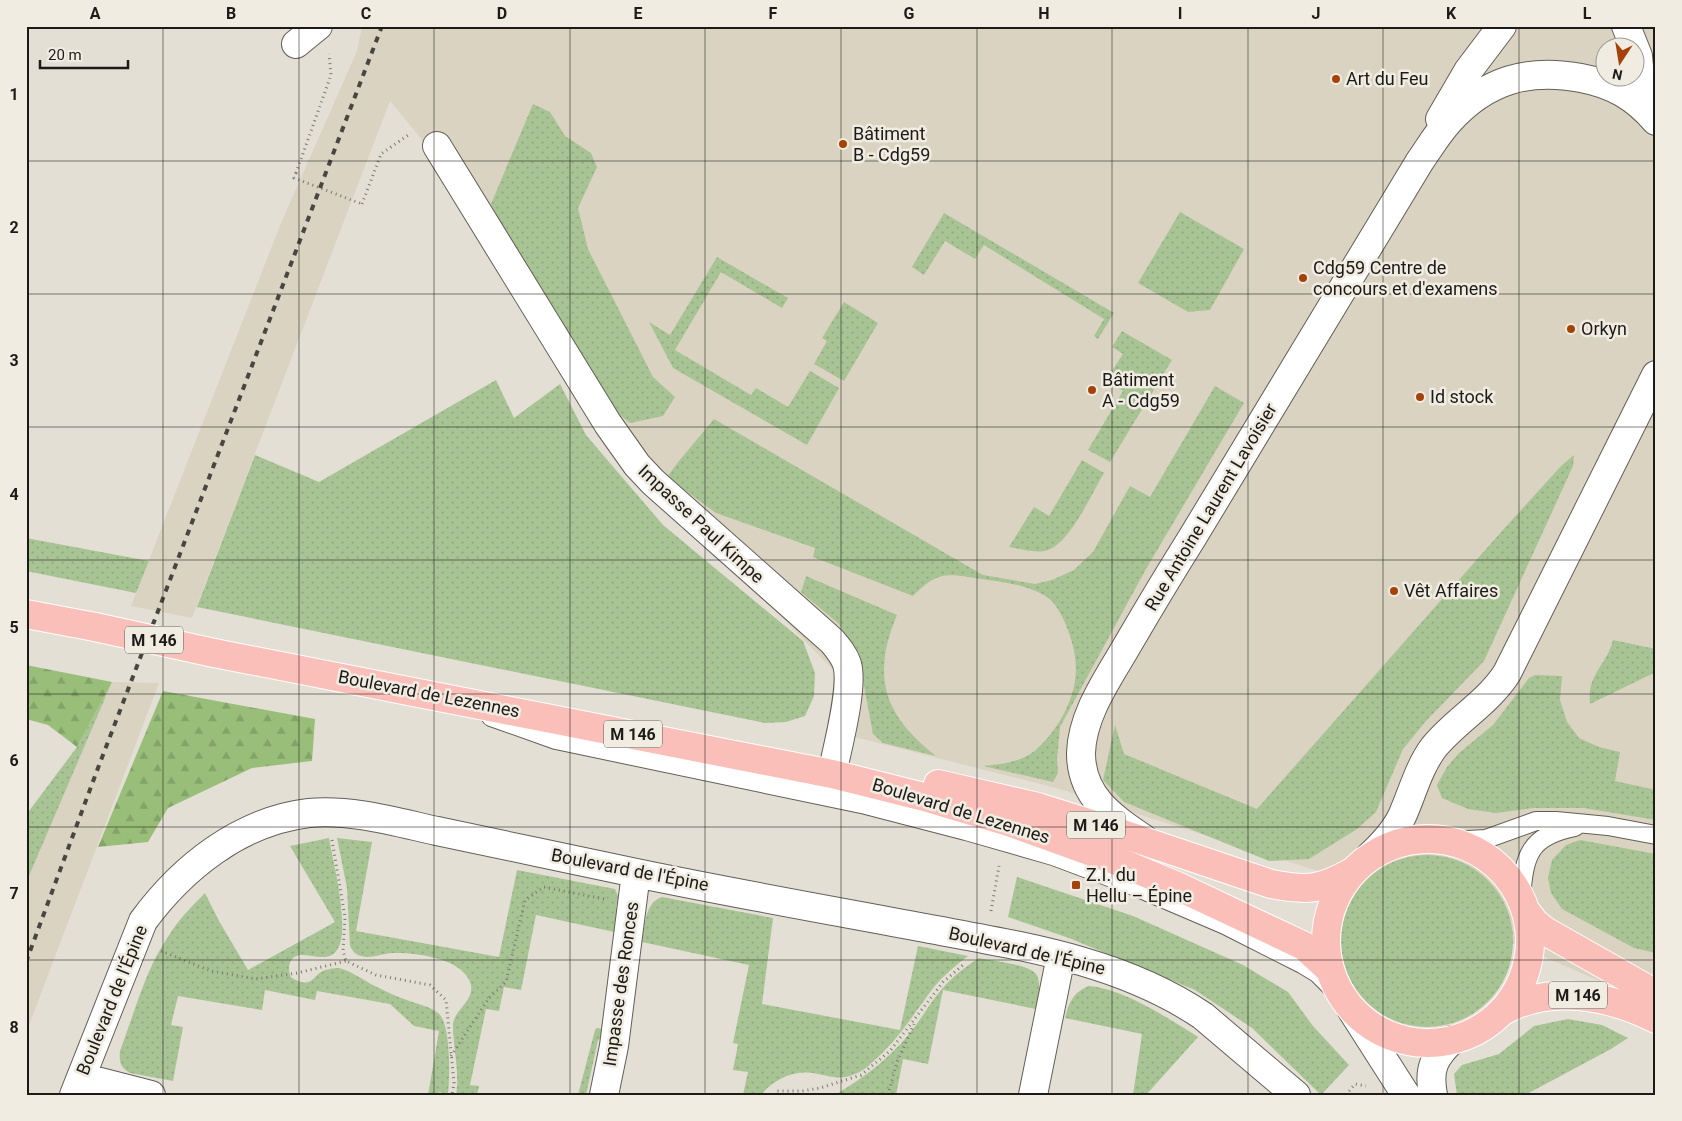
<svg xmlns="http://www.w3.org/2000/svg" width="1682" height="1121" font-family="Roboto,sans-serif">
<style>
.built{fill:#dad3c2;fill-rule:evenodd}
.grass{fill:url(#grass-dots)}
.forest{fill:url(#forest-firs)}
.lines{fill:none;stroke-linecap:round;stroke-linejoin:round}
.lane-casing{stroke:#635f57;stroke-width:20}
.street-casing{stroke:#635f57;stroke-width:30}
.primary-casing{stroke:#fff;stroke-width:30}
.path{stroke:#7c7972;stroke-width:3;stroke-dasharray:1 4;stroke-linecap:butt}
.lane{stroke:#fff;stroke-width:18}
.street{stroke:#fff;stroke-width:28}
.primary{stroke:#fbbfb9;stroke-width:28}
.rail{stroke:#484640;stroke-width:4;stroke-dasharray:6 6;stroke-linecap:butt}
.primary-bridge-casing{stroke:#fff;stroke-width:30;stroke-linecap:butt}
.path-bridge{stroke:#7c7972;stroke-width:3;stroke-dasharray:1 4;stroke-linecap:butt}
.primary-bridge{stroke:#fbbfb9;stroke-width:28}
.grid{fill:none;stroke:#1d1b17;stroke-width:1;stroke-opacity:0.55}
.poi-dot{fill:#a54207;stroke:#f0ece2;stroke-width:2}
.labels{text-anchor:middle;stroke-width:5;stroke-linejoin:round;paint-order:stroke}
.shield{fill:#f0ece2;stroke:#5c5a54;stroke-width:1}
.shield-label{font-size:16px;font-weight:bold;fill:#1d1b17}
.poi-label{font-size:18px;fill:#1d1b17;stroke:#f0ece2;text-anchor:start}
.street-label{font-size:18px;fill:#1d1b17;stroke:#f0ece2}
.neatline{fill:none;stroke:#1d1b17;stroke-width:2}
.grid-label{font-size:16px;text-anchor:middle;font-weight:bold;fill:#1d1b17}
</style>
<defs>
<pattern id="grass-dots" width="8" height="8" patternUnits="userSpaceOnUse" patternTransform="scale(1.25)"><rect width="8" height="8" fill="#a9c494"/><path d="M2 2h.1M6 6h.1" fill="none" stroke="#91a87f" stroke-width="1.8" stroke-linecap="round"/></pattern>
<pattern id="forest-firs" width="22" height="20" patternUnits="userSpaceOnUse" patternTransform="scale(1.25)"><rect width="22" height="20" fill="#99be79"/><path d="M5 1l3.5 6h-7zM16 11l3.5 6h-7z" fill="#83a368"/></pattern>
</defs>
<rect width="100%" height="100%" fill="#e3dfd5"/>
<path class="built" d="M362 26H1656V1008L1639 998 1452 917 1321 872 1056 788 827 730 838 675 706 539 639 474 438 159 390 101 192 618 131 606 281 223 357 51ZM1604 48H1634V78H1604Z
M112 682 159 683 26 1033V883Z"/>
<path class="grass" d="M533 104 550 112 565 136 591 153 597 167 578 208 588 249 653 377 675 397 663 416 630 423 615 411 509 241 491 204Z
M1180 212 1244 249 1210 310 1188 312 1138 283Z
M944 213 1114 313 1098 339 1094 336 1104 319 984 245 975 259 945 241 924 275 912 267Z
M717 257 788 298 782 308 721 272 675 350 751 395 756 388 788 407 810 371 839 388 807 445 673 368 649 322 670 335Z
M844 302 878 323 844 381 814 364 827 341 822 338Z
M1122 331 1172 360 1110 462 1088 450 1123 391 1106 380 1123 354 1112 347Z
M496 380 514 418 560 384 586 435 663 525 803 641 815 673 814 696 805 716 786 722 765 723 197 607 255 455 319 482Z
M1215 386 1244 403 1146 569 1060 727 1057 759 1058 773 1053 782 983 766C1003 764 1024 762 1039 747 1056 731 1072 704 1075 681 1078 662 1073 642 1066 625 1062 616 1056 603 1047 597 1029 585 1003 582 981 579 947 574 939 570 913 596L813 557 815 548 716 513 667 477 679 461 714 419 983 575 1035 584 1052 580 1074 570 1093 552 1130 486 1150 497Z
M1574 455 1573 466 1484 661 1426 721 1403 749 1376 812 1357 829 1309 859 1269 861 1124 802 1103 780 1115 725 1124 754 1257 809 1502 531 1562 465Z
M1082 460 1104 473C1092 493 1070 543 1048 550 1036 554 1021 549 1009 547L1034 507 1049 516Z
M26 538 149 561 136 593 26 571Z
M806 576 897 615C871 677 884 715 936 756L883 743 873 734 859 659 839 624 801 592Z
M1613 640 1656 649V672L1590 704C1587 673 1606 667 1613 640Z
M1535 675 1562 676 1560 700 1567 722 1579 738 1599 747 1620 752 1615 781 1656 790V820L1584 808H1533L1496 813 1468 809 1442 798 1437 785 1447 767 1459 753 1493 725 1529 678Z
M112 682 26 883V815L77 747Z
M329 838C333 862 351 931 337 950 324 969 295 941 289 966 289 969 289 974 291 977 293 979 298 981 301 982 313 985 314 975 323 971 327 969 334 968 338 968 348 969 368 983 379 988 388 992 397 997 407 1000 417 1004 429 1006 438 1013 451 1022 450 1078 448 1094L439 1092 438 1095H428L439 1031 414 1026 390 1004 317 991 315 1000 265 990 262 1010 178 996 171 1025 183 1027 173 1081 130 1073C120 1068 119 1061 120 1051 134 1014 146 968 168 937 178 920 192 906 205 893L219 921 248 970 335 922 290 846Z
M337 838 372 842 356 931 499 957 517 870 615 889 618 896 616 908 623 909 619 933 536 915 521 990 504 987 499 1011 486 1009 470 1085 479 1086 477 1095H456C460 1071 453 1049 453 1026 453 1010 474 1002 471 985 465 958 414 952 391 953 381 954 370 959 361 956 354 954 353 951 350 946L347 888Z
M1580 840 1656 854V953L1634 948 1562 909 1551 893 1548 878 1552 860 1566 845Z
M1341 941a86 86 0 1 1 172 0a86 86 0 1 1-172 0Z
M1017 877 1133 916 1243 965 1288 992 1313 1026 1349 1065 1321 1095 1252 1028 1195 990 1069 938 1008 917Z
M662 897 773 918 762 1004 900 1030 918 946 968 956C956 965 944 975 934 987 915 1012 901 1036 877 1058 870 1064 864 1071 855 1074 841 1080 833 1077 818 1074 796 1069 775 1078 761 1095H743L748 1072 733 1070 738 1044 733 1043 749 965 642 942C645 927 644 903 662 897Z
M979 958C992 961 1028 964 1036 974 1042 983 1038 999 1036 1009L943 990 928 1064 903 1059 896 1095H835C863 1078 888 1060 909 1034 921 1020 929 1004 941 990 952 977 965 967 979 958Z
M1089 986C1124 989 1168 1018 1198 1037L1146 1095H1133L1142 1034 1065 1018C1069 1003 1073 992 1089 986Z
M1568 1019 1602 1025 1628 1038 1611 1049 1525 1095H1457L1454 1074 1462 1065 1499 1054 1534 1026Z
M597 1028 609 1030 608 1035 598 1040 586 1095H578L595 1030Z"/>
<path class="forest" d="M26 665 112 682 77 747 48 725 26 719Z
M163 691 315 719 312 761 252 768 168 808 148 842 98 847Z"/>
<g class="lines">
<g class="lane-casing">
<path id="lane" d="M491 717 556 740 866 805 966 831 1053 856 1136 887 1225 925 1302 964 1317 973 1344 1000
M1450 841 1486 839 1536 821H1556L1608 826 1656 835
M1521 899C1524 855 1529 836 1575 827"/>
</g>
<g class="street-casing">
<path id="street" d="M1626 26 1638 56 1643 107
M296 44 318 26
M1440 119 1468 71 1502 26
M437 146 608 424 637 465 653 482 832 641C838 648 844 655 847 664 854 687 837 749 832 774
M1144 839C1112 817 1081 797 1081 753 1082 714 1109 677 1128 644 1149 608 1170 573 1192 538 1268 412 1344 287 1420 161 1429 148 1438 133 1449 121 1486 80 1528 68 1581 78 1613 84 1635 97 1656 121
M1370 856C1383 844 1396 830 1403 814 1413 791 1419 767 1434 747 1456 720 1488 703 1507 673L1656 375
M1351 1009 1406 1095
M81 1077 151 1095
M74 1095 143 921C182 868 240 821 309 813 351 809 396 822 437 831 503 845 570 859 636 873 732 893 829 910 925 928 1021 946 1120 960 1203 1016L1296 1095
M604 1095 614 1046 636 873
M1033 1095 1061 956
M1433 1095C1428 1069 1434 1057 1452 1040"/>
</g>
<g class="primary-casing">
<path id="primary" d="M26 614 95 627
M214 653 832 774 928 798 1009 822 1117 861 1177 886 1304 946 1330 970
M938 784 1038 807 1117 832 1271 884C1307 891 1320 890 1352 872
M1326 941a102 102 0 1 1 204 0a102 102 0 1 1-204 0Z
M1525 910 1535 923 1545 931 1656 994
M1501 1012C1549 984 1608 995 1656 1019"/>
</g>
<path class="path" d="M296 173 331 75 329 54
M362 204 381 154 411 133
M332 840 345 917 343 951 346 961 376 975 430 985 446 1000 454 1083 452 1095
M991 911 999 866
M161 951 211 971 256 979 297 973 346 961
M451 1056 489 998 506 982 525 900 544 887 604 899
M775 1095 777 1091H802L820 1088 861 1075 890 1051 943 982 963 965
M888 1095 897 1062 914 1024
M1346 1095 1355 1084 1366 1086"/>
<use href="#lane" class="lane"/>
<use href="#street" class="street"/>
<use href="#primary" class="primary"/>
<path class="rail" d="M26 962 98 768 382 26"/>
<g class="primary-bridge-casing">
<path id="primary-bridge" d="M95 627 214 653"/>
</g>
<path class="path-bridge" d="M296 173 294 178 362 204"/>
<use href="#primary-bridge" class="primary-bridge"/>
</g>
<path class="grid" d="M163 26V1095M299 26V1095M434 26V1095M570 26V1095M705 26V1095M841 26V1095M977 26V1095M1112 26V1095M1248 26V1095M1383 26V1095M1519 26V1095M26 161H1656M26 294H1656M26 427H1656M26 560H1656M26 694H1656M26 827H1656M26 960H1656"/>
<g class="poi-dot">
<circle cx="1336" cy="79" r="5"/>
<circle cx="843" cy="144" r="5"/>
<circle cx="1303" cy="278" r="5"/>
<circle cx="1571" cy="329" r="5"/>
<circle cx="1092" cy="390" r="5"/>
<circle cx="1420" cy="397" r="5"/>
<circle cx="1394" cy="591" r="5"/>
<rect x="1071" y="880" width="10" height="10" rx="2.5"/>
</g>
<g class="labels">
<g class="shield">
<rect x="125" y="626.5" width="58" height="27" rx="4"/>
<rect x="604" y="720.5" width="58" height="27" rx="4"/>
<rect x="1067" y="811.5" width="58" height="27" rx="4"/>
<rect x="1549" y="981.5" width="58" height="27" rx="4"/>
</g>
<g class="shield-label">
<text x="154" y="646">M 146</text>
<text x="633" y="740">M 146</text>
<text x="1096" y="831">M 146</text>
<text x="1578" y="1001">M 146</text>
</g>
<g class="poi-label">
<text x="1346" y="85">Art du Feu</text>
<text x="853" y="140">Bâtiment<tspan x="853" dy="21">B - Cdg59</tspan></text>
<text x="1313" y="274">Cdg59 Centre de<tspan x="1313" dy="21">concours et d'examens</tspan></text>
<text x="1581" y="335">Orkyn</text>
<text x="1102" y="386">Bâtiment<tspan x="1102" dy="21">A - Cdg59</tspan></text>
<text x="1430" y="403">Id stock</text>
<text x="1404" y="597">Vêt Affaires</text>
<text x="1086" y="881">Z.I. du<tspan x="1086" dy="21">Hellu – Épine</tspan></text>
</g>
<g class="street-label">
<text transform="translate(1211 507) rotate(-59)" y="6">Rue Antoine Laurent Lavoisier</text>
<text transform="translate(701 524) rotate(43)" y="6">Impasse Paul Kimpe</text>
<text transform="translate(429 694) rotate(11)" y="6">Boulevard de Lezennes</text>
<text transform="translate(961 811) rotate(17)" y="6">Boulevard de Lezennes</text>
<text transform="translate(630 870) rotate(11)" y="6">Boulevard de l'Épine</text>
<text transform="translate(1027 951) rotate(13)" y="6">Boulevard de l'Épine</text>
<text transform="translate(621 984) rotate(-82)" y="6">Impasse des Ronces</text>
<text transform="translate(112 1000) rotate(-68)" y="6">Boulevard de l'Épine</text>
</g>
</g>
<rect width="1682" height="1121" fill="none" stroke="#f0ece2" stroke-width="55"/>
<g transform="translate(1620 62) rotate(192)"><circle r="24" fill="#f0ece2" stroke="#9c9891"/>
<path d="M0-4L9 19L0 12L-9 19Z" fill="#a54207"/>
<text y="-8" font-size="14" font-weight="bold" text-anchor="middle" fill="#1d1b17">N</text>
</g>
<path d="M40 60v8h88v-8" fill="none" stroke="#1d1b17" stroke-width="2.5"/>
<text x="48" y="60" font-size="15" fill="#1d1b17" stroke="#f0ece2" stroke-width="4" paint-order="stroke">20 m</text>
<rect x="28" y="28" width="1626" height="1066" class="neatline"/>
<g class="grid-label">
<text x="95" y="19">A</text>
<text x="231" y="19">B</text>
<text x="366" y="19">C</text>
<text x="502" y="19">D</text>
<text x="638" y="19">E</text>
<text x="773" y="19">F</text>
<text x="909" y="19">G</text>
<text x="1044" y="19">H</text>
<text x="1180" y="19">I</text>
<text x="1316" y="19">J</text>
<text x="1451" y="19">K</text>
<text x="1587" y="19">L</text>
<text x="14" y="100">1</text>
<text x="14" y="233">2</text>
<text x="14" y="366">3</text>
<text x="14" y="500">4</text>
<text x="14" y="633">5</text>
<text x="14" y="766">6</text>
<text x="14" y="899">7</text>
<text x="14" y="1033">8</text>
</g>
</svg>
